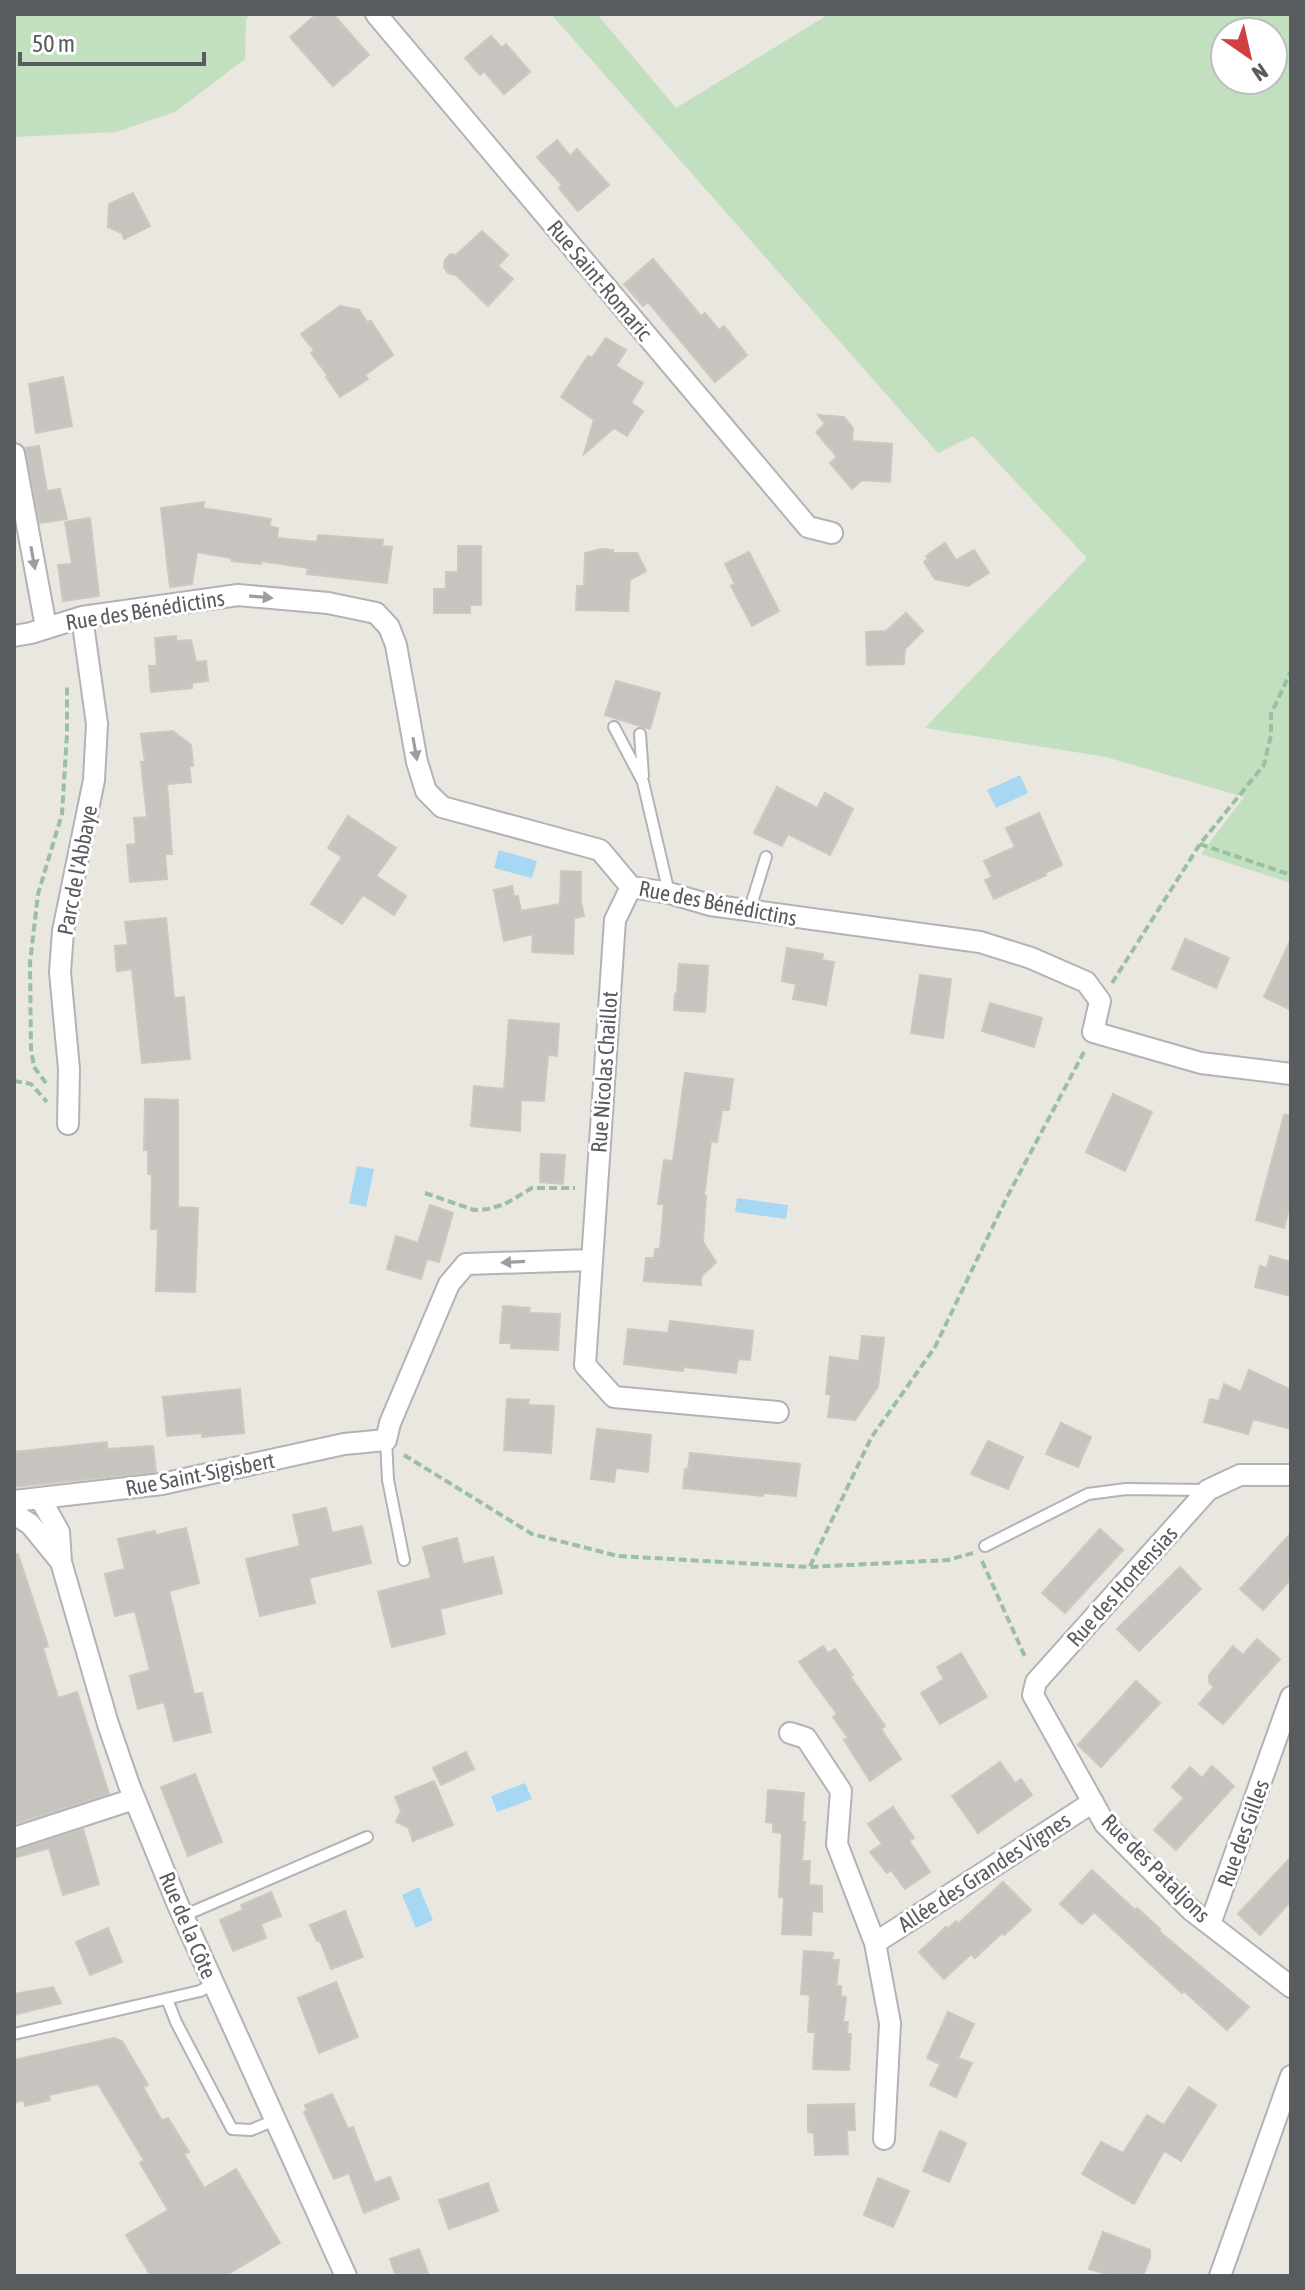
<svg xmlns="http://www.w3.org/2000/svg" width="1305" height="2290" font-family="'Asap Condensed',sans-serif">
<style>
.green{fill:#c2dfbf;fill-rule:evenodd}
.water{fill:#a7d8f3}
.building{fill:#c7c3bf;stroke:#cdc8bf;stroke-width:2}
.lines{fill:none;stroke-linecap:round;stroke-linejoin:round}
.service-casing{stroke:#b1b3b6;stroke-width:14}
.minor-casing{stroke:#b1b3b6;stroke-width:24}
.path{stroke:#9abfa1;stroke-width:4;stroke-dasharray:8 4;stroke-linecap:butt}
.service{stroke:#fff;stroke-width:10}
.minor{stroke:#fff;stroke-width:20}
.oneway{fill:#9b9d9f}
.labels{text-anchor:middle;stroke-width:6;stroke-linejoin:round;paint-order:stroke}
.street-label{font-size:22px;fill:#595c5f;stroke:#fff}
</style>
<rect width="100%" height="100%" fill="#eae7e0"/>
<path class="green" d="M14 14H252L246 19 245 59 175 112 116 132 14 137Z
M551 14H597L676 108 829 14H1291V883L1201 854 1244 797 1106 757 925 728 1087 558 973 436 938 453ZM1225 32H1273V80H1225Z"/>
<path class="water" d="M1020 775 1028 793 996 808 987 790Z
M499 850 537 861 532 878 494 868Z
M357 1166 374 1169 366 1207 349 1203Z
M737 1198 788 1205 786 1219 735 1212Z
M525 1783 532 1799 497 1812 491 1796Z
M419 1887 433 1920 416 1928 402 1895Z"/>
<path class="building" d="M317 14H333L369 55 333 86 290 37Z
M491 36 502 48 506 44 530 72 504 94 484 71 480 75 465 58Z
M557 140 570 156 577 149 609 185 578 211 559 188 562 185 537 157Z
M133 193 150 226 124 239 122 233 108 227 109 204Z
M482 231 508 255 498 266 513 279 488 306 456 275 448 273 444 267 445 260 450 254 456 255Z
M653 259 701 316 705 313 719 330 724 326 747 355 715 382 648 302 643 306 624 284Z
M340 306 359 310 367 322 371 321 393 355 365 375 368 379 340 397 326 377 328 376 311 353 314 350 301 334Z
M606 338 626 350 616 366 643 383 631 403 643 411 627 436 614 428 584 454 594 420 561 397 588 356 592 358Z
M63 377 72 426 36 433 29 384Z
M818 415 844 417 853 428 852 441 892 444 890 482 862 480 852 489 830 463 837 457 816 432 825 424Z
M39 446 47 491 60 489 67 519 40 523 25 448Z
M204 502 203 508 271 519 269 526 278 528 277 538 317 542 318 535 383 540 382 546 392 547 387 583 307 574 308 568 261 561V564L232 561 231 558 197 552 192 584 170 587 161 508Z
M90 518 99 596 63 601 58 565 72 564 65 522Z
M945 543 956 560 974 550 989 573 968 586 935 579 924 562 928 559 926 556Z
M458 546H481V605H470V613H434V589H446V572H458Z
M602 549 613 550V553H637L646 571 630 580 628 611 576 610 577 586H584L585 553Z
M749 552 779 611 752 626 731 586 735 584 725 564Z
M906 613 923 631 905 649 904 664 867 665 866 632 886 631Z
M176 636V641L191 640 196 662 206 661 208 681 192 683V688L151 692 149 666H157L155 638Z
M616 681 660 693 650 729 605 715Z
M173 731 191 745 193 766H189L191 782 167 784 172 854H165L167 879 130 882 127 845 136 844 134 818 147 817 141 762H145L141 734Z
M777 787 817 808 825 793 853 809 830 855 788 834 782 846 754 833Z
M1039 813 1062 865 1045 873 1046 875 994 899 985 880 992 877 984 861 1015 847 1006 828Z
M348 816 396 848 376 876 406 896 394 915 363 895 342 924 311 904 342 857 328 848Z
M561 871 581 872V902L584 916 574 918 573 954 532 952 533 934 504 941 494 890 512 886 514 897 518 896 521 911 560 904Z
M166 918 174 998 184 997 190 1059 142 1063 132 969 117 971 115 946 128 945 125 922Z
M1185 939 1229 958 1216 988 1172 969Z
M1291 939V1010L1264 997Z
M787 948 823 954 822 960 834 962 826 1005 793 999 796 984 782 981Z
M679 964 708 966 705 1012 674 1010 675 994 677 993Z
M920 975 951 979 943 1038 911 1033Z
M990 1003 1042 1018 1034 1047 982 1031Z
M509 1020 559 1024 557 1056 548 1055 544 1101 521 1100 520 1131 471 1126 474 1086 504 1089Z
M685 1073 733 1079 729 1110H722L717 1142 711 1141 704 1196H706L703 1242 716 1262 701 1277V1285L644 1281 646 1258H654L655 1249H660L664 1204H658L664 1160 673 1161Z
M1113 1094 1152 1112 1125 1171 1086 1152Z
M145 1099 178 1100V1207L198 1208 195 1292 156 1291 158 1229H151L152 1174H148V1150H144Z
M1284 1115H1291V1200L1284 1228 1256 1220Z
M541 1154 565 1155 563 1184 540 1182Z
M430 1205 453 1213 439 1262 427 1259 421 1279 387 1269 396 1236 418 1243Z
M1270 1256 1291 1262V1296L1255 1287 1260 1266 1267 1268Z
M503 1306 530 1308 529 1313 560 1314 558 1350 511 1348V1343H500Z
M670 1321 753 1331 750 1360 738 1359 736 1373 683 1367V1371L624 1364 628 1329 668 1333Z
M862 1336 884 1338 878 1387 855 1420 828 1417 831 1395 826 1394 830 1357 859 1361Z
M1249 1370 1291 1390V1429L1253 1419 1248 1434 1204 1422 1210 1399 1219 1401 1224 1384 1241 1392Z
M240 1389 244 1433 202 1437V1433L167 1436 163 1397Z
M507 1399 529 1400 528 1405 554 1406 551 1453 504 1450Z
M1061 1423 1091 1437 1078 1467 1046 1454Z
M597 1429 651 1435 648 1472 616 1468 614 1482 591 1479Z
M988 1441 1023 1457 1008 1489 971 1474Z
M107 1442V1449L153 1446 156 1472 14 1487V1452Z
M690 1453 800 1464 796 1496 763 1493V1496L683 1488 685 1469 688 1470Z
M326 1508 332 1533 362 1526 371 1563 309 1578 315 1603 260 1616 246 1559 300 1546 293 1515Z
M186 1528 199 1583 169 1591 194 1694 202 1693 211 1732 174 1741 164 1702 138 1709 130 1676 150 1670 135 1611 115 1616 105 1574 125 1569 118 1539 155 1531 156 1535Z
M1100 1529 1123 1550 1065 1613 1042 1593Z
M1291 1533V1579L1263 1610 1240 1589Z
M457 1538 463 1564 493 1557 502 1593 440 1609 445 1634 392 1647 378 1592 431 1578 423 1547Z
M14 1554H18L48 1646 43 1648 58 1698 77 1692 109 1794 14 1824Z
M1180 1567 1201 1589 1139 1651 1117 1629Z
M1257 1639 1280 1659 1223 1724 1199 1704 1214 1687 1209 1682V1675L1233 1646 1243 1655Z
M823 1646 828 1653 835 1649 853 1675 850 1676 885 1726 881 1729 901 1759 870 1781 844 1740 848 1738 833 1717 837 1714 799 1662Z
M961 1653 987 1697 940 1724 921 1693 944 1679 937 1667Z
M1136 1681 1160 1703 1101 1767 1078 1745Z
M466 1752 474 1769 441 1785 433 1768Z
M1000 1762 1015 1783 1021 1779 1032 1795 978 1833 952 1796Z
M1212 1766 1234 1786 1176 1850 1154 1830 1184 1798 1172 1787 1190 1767 1202 1778Z
M195 1774 222 1842 188 1856 161 1787Z
M434 1781 453 1825 413 1841 408 1827 396 1822 401 1811 395 1797Z
M768 1790 804 1793 802 1822H805L802 1861H810L809 1885 822 1886V1912L812 1911 811 1935 782 1934 784 1897H779L782 1833 773 1832V1823L766 1822Z
M893 1807 914 1838 909 1841 930 1872 905 1889 891 1870 887 1873 870 1852 882 1844 868 1824Z
M83 1829 99 1884 63 1895 49 1848 14 1858V1851Z
M1291 1857V1901L1260 1935 1238 1914Z
M1092 1870 1135 1910 1137 1908 1160 1929 1159 1931 1249 2007 1227 2030 1184 1991 1182 1993 1094 1912 1082 1924 1060 1904Z
M1003 1882 1031 1910 1004 1935 1002 1933 975 1958 971 1954 944 1979 919 1952 946 1927 948 1929 956 1921 958 1924Z
M271 1892 281 1916 261 1924 266 1938 233 1951 220 1920 243 1910 241 1905Z
M345 1911 363 1957 331 1969 320 1941H317L310 1925Z
M108 1928 122 1962 90 1975 76 1942Z
M804 1951 833 1953 832 1960H839L836 1986H841V1996L846 1997 843 2022H848L847 2034H851L849 2070 813 2069 815 2032H808L810 1995 801 1994Z
M336 1982 358 2037 319 2053 298 1998Z
M53 1987 61 2003 14 2015V1994Z
M948 2012 974 2024 958 2058 972 2063 956 2097 930 2085 940 2064 927 2058Z
M114 2038 122 2041 148 2085 143 2087 162 2121 168 2118 189 2152 184 2154 204 2188 236 2169 280 2243 225 2276H151L126 2235 168 2210 140 2163 144 2160 98 2084 49 2095 50 2100 25 2106 24 2100 14 2103V2060Z
M1189 2087 1216 2105 1181 2161 1164 2151 1134 2204 1082 2174 1101 2142 1123 2153 1147 2115 1164 2125Z
M332 2094 348 2129 353 2127 375 2183 390 2177 399 2199 364 2213 349 2173 334 2179 304 2112 307 2111 305 2105Z
M854 2104 855 2130H847L848 2154 815 2155 814 2133 808 2132V2105Z
M940 2131 966 2143 949 2182 923 2171Z
M878 2178 909 2191 893 2227 864 2215Z
M488 2183 498 2211 449 2229 439 2200Z
M1103 2232 1150 2250V2258L1143 2276H1115L1089 2269Z
M419 2249 429 2276H396L390 2259Z"/>
<g class="lines">
<g class="service-casing">
<path id="service" d="M614 727 643 782 669 893
M640 734 643 776
M752 911V902L766 857
M386 1440 388 1480 404 1560
M985 1546 1088 1494 1126 1489 1206 1490
M183 1916 367 1837
M167 1999 176 2022 232 2129 251 2130 275 2120
M14 2034 200 1991 213 1984"/>
</g>
<g class="minor-casing">
<path id="minor" d="M376 14 808 527 832 533
M14 454 46 627
M14 636 31 633 82 617 238 595 328 603 376 613 389 627 396 645 417 762 426 791 442 807 600 850 631 887 669 893 710 905 980 942 1031 958 1086 982 1100 1001 1093 1032 1201 1063 1291 1074
M631 887 615 920 585 1365 614 1397 778 1412
M68 1124 69 1069 60 972 63 931 94 780 97 724 82 617
M1291 1475H1240L1208 1490 1036 1682 1033 1695 1105 1824 1191 1910 1291 1987
M40 1498 59 1532 61 1562 108 1724 129 1785 178 1905 346 2276
M14 1501 162 1484 344 1444 386 1440 390 1423 449 1284 466 1264 591 1260
M14 1514 30 1524 61 1562
M790 1733 806 1738 841 1791 837 1844 875 1943 890 2023 884 2139
M14 1838 134 1799
M1210 1924 1291 1697
M875 1943 1093 1802
M1220 2276 1291 2076"/>
</g>
<path class="path" d="M1200 844 1291 875
M1112 983 1200 844 1264 765 1271 735V714L1291 671
M14 1081 31 1084 47 1102
M46 1083 34 1067 31 1049 30 963 38 894 62 814 67 734V684
M425 1193 474 1210 488 1209 505 1204 532 1188H575
M404 1455 532 1534 618 1556 809 1567 948 1560 973 1553
M982 1561 1026 1659
M810 1566 871 1438 935 1347 1007 1197 1084 1052"/>
<use href="#service" class="service"/>
<use href="#minor" class="minor"/>
</g>
<defs><path id="oneway-solid" d="M-6-.8H1V-3.2L6.5 0L1 3.2V.8H-6Z" transform="scale(2)"/></defs>
<g class="oneway">
<use href="#oneway-solid" transform="translate(33 558) rotate(80)"/>
<use href="#oneway-solid" transform="translate(261 597) rotate(5)"/>
<use href="#oneway-solid" transform="translate(415 749) rotate(80)"/>
<use href="#oneway-solid" transform="translate(513 1262) rotate(177)"/>
</g>
<g class="labels">
<g class="street-label">
<text transform="translate(600 280) rotate(50)" y="8">Rue Saint-Romaric</text>
<text transform="translate(145 610) rotate(-9)" y="8">Rue des Bénédictins</text>
<text transform="translate(77 870) rotate(-79)" y="8">Parc de l'Abbaye</text>
<text transform="translate(718 903) rotate(11)" y="8">Rue des Bénédictins</text>
<text transform="translate(604 1072) rotate(-86)" y="8">Rue Nicolas Chaillot</text>
<text transform="translate(200 1474) rotate(-11)" y="8">Rue Saint-Sigisbert</text>
<text transform="translate(1122 1586) rotate(-48)" y="8">Rue des Hortensias</text>
<text transform="translate(1243 1833) rotate(-70)" y="8">Rue des Gilles</text>
<text transform="translate(1156 1868) rotate(45)" y="8">Rue des Pataljons</text>
<text transform="translate(984 1872) rotate(-33)" y="8">Allée des Grandes Vignes</text>
<text transform="translate(188 1925) rotate(67)" y="8">Rue de la Côte</text>
</g>
</g>
<rect width="1305" height="2290" fill="none" stroke="#595c5f" stroke-width="32"/>
<g transform="translate(1249 56) rotate(146)"><circle r="38" fill="#ffffff" stroke="#bdbebf" stroke-width="2"/>
<path d="M0-6L14 30L0 20L-14 30Z" fill="#d13f40"/>
<text y="-12" font-size="22" font-weight="bold" text-anchor="middle" fill="#595c5f">N</text>
</g>
<path d="M20 52v12h184v-12" fill="none" stroke="#595c5f" stroke-width="4"/>
<text x="32" y="52" font-size="24" fill="#595c5f" stroke="#ffffff" stroke-width="6" paint-order="stroke">50 m</text>
</svg>
